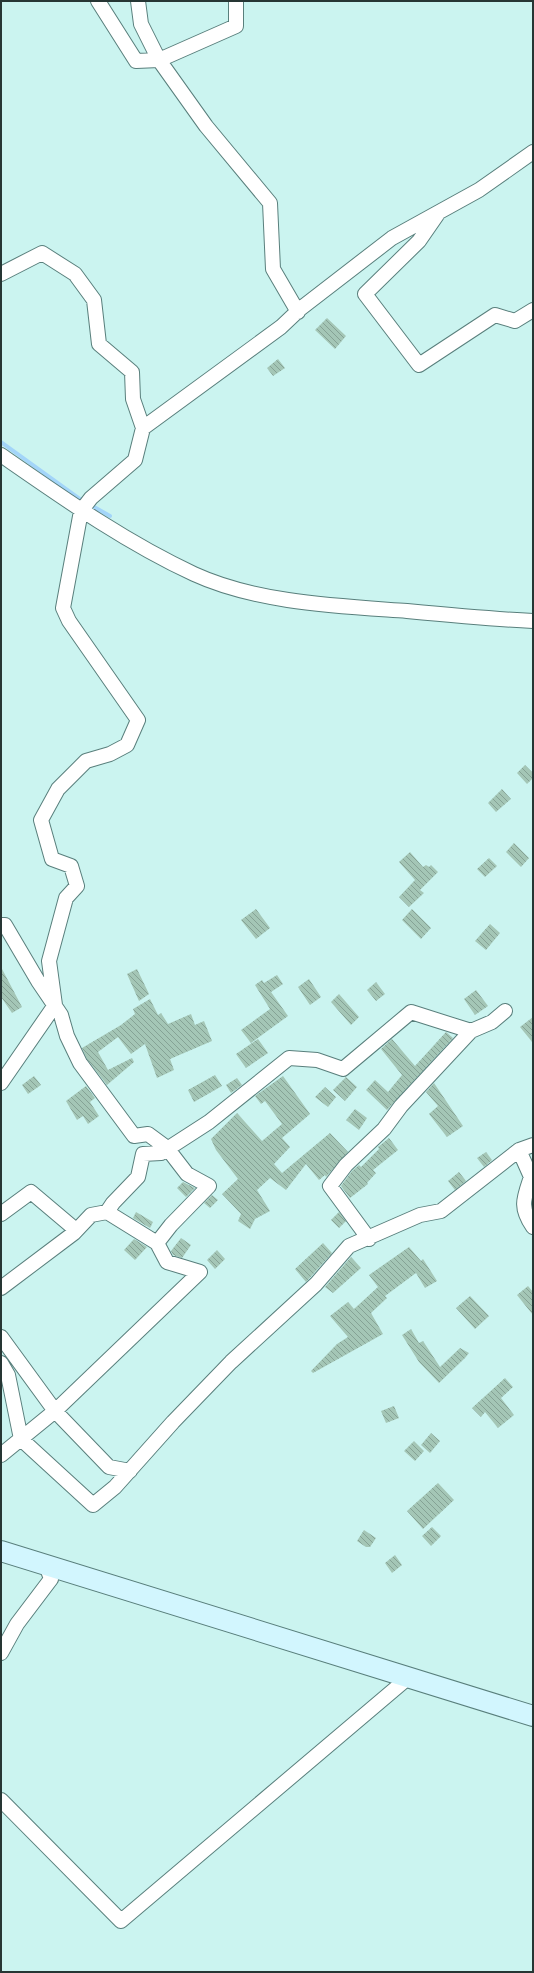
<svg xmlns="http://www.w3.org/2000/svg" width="534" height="1973" font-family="Commissioner,sans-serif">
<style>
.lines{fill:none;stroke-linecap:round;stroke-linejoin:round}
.stream{stroke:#a3d5f9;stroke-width:4}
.building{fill:url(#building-back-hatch)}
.street-casing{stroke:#597f7c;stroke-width:16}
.secondary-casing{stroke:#597f7c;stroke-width:22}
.street{stroke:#fff;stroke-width:14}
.secondary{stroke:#d2f6fe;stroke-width:20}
</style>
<defs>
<pattern id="building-back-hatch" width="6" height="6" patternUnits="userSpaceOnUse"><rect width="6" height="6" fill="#a4c6b6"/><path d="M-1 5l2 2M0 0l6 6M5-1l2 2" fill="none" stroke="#85a295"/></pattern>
</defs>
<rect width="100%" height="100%" fill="#cbf4f0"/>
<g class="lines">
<path class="stream" d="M1 442 80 499 110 516"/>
</g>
<path class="building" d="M327 318 346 336 335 349 315 330Z
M278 359 285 368 273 376 267 368Z
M525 765 533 773V778L527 784 517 773Z
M502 789 511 799 496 812 488 803Z
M514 843 529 858 521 867 506 852Z
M410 852 423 867 426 865 429 867 431 865 438 872 420 890 424 893 409 907 399 897 415 880 399 862Z
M489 858 497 866 485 877 477 869Z
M256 909 270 928 256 939 241 920Z
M412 909 431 928 421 939 402 920Z
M490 924 500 933 486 950 475 941Z
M1 967 22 1007 12 1013 1 997Z
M137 969 149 994 139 1001 127 974Z
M277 975 283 984 271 992 288 1016 251 1043 241 1030 270 1009 255 985 262 980 264 983Z
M309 979 321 997 310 1005 298 987Z
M376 982 385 994 376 1001 367 990Z
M476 990 488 1006 475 1015 464 999Z
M339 994 359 1017 351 1025 331 1002Z
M150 999 158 1015 161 1013 168 1024 191 1014 195 1025 204 1021 212 1041 170 1059 174 1070 157 1078 145 1044 131 1054 118 1037 98 1052 108 1070 132 1058 134 1062 107 1085 87 1059 82 1048 121 1025 135 1014 133 1009Z
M533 1017V1043L520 1027Z
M446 1032 453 1038 387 1110 366 1090 375 1080 388 1092 402 1075 381 1049 392 1039 415 1066Z
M258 1039 268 1053 246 1068 236 1054Z
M215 1075 222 1086 194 1102 188 1090Z
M34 1076 41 1085 28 1094 22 1085Z
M283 1076 310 1114 282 1138 290 1147 274 1164 282 1173 330 1133 348 1152 326 1177 325 1175 319 1180 306 1164 286 1190 270 1178 257 1190 270 1211 255 1219 250 1229 238 1221 241 1214 222 1194 238 1179 216 1150 211 1139 237 1113 262 1141 282 1124 265 1101 261 1104 255 1096Z
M346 1077 357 1087 345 1101 333 1090Z
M237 1078 242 1085 231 1093 226 1085Z
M434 1083 463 1126 447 1137 429 1114 438 1106 426 1092Z
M86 1086 95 1098 90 1102 99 1116 88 1124 83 1116 77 1120 66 1101Z
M325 1087 336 1097 328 1107 315 1097Z
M355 1109 367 1118 359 1130 346 1120Z
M389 1138 398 1150 373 1170 376 1173 367 1183 368 1184 350 1198 341 1186 352 1171 359 1165 361 1167 379 1149 378 1147Z
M486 1152 492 1160 484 1167 477 1158Z
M459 1172 466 1181 455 1190 448 1181Z
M183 1182 195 1188 186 1197 177 1188Z
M212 1195 218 1200 210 1208 204 1203Z
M136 1212 153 1222 150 1228 133 1218Z
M339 1212 346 1221 339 1228 331 1220Z
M181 1238 191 1245 182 1258 173 1255 171 1251Z
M134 1239 147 1247 135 1260 124 1250Z
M323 1243 332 1253 306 1282 295 1269Z
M409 1247 421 1261 423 1259 437 1281 425 1288 416 1273 385 1296 387 1298 371 1313 383 1334 313 1373 311 1371 337 1344 348 1337 330 1316 348 1302 354 1309 378 1287 369 1275Z
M217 1250 225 1259 215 1269 207 1260Z
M351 1257 361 1268 333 1293 325 1287Z
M528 1286 533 1292V1315L517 1295Z
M470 1296 489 1316 475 1329 456 1308Z
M411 1329 419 1343 423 1341 440 1367 460 1348 469 1353 465 1358 439 1383 419 1362 402 1335Z
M505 1378 513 1387 501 1398 514 1415 498 1428 485 1412 481 1417 472 1408Z
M394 1406 399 1418 386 1423 381 1411Z
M431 1433 440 1441 430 1453 421 1445Z
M414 1441 424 1451 415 1461 404 1451Z
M438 1483 454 1500 423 1529 407 1511Z
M432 1527 441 1536 431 1546 422 1536Z
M364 1530 376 1538 370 1547H366L357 1541Z
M395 1555 402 1565 392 1573 385 1563Z"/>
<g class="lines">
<g class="street-casing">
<path id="street" d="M98 1 136 61 159 60 236 26V1
M138 1 141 24 159 60 206 126 270 203 273 269 298 312
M437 215 419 241 365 294 419 365 495 315 515 321 533 310
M1 274 42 253 75 274 94 300 99 344 132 372 133 399 143 428
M1 455C63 498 125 542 194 574 257 603 338 606 407 611 449 615 491 619 533 621
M1 925H5L38 981 61 1015 67 1036 80 1063 134 1136 148 1134 167 1148 187 1174 209 1186 171 1225 157 1243
M471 1031 492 1022 505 1011
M1 1083 55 1005 49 961 66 898 77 886 71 866 52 859 41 820 58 789 86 761 110 754 127 745 138 720 69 621 63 608 81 511 91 498 135 460 143 428 281 327 300 309 392 238 479 190 533 152
M519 1150 533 1145
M107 1212 113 1203 138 1177 143 1154 161 1153 209 1122 289 1058 317 1060 343 1069 411 1012 471 1031 401 1106 384 1129 346 1165 330 1186 369 1239
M1 1214 31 1192 76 1230
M1 1288 74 1233 91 1215 107 1212 157 1243 167 1262 200 1272 55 1411 1 1455
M1 1337 55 1411 109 1467 130 1471
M1 1363 8 1375 21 1439 93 1505 115 1487 173 1422 231 1362 316 1284 349 1246 420 1215 441 1211 519 1150 531 1177C524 1198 519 1207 533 1227
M1 1653 17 1624 51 1579 46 1565
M1 1800 121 1921 409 1677"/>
</g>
<g class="secondary-casing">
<path id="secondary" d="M1 1551 533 1716"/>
</g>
<use href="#street" class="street"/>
<use href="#secondary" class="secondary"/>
</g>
<rect width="534" height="1973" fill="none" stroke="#263634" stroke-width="4"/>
</svg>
